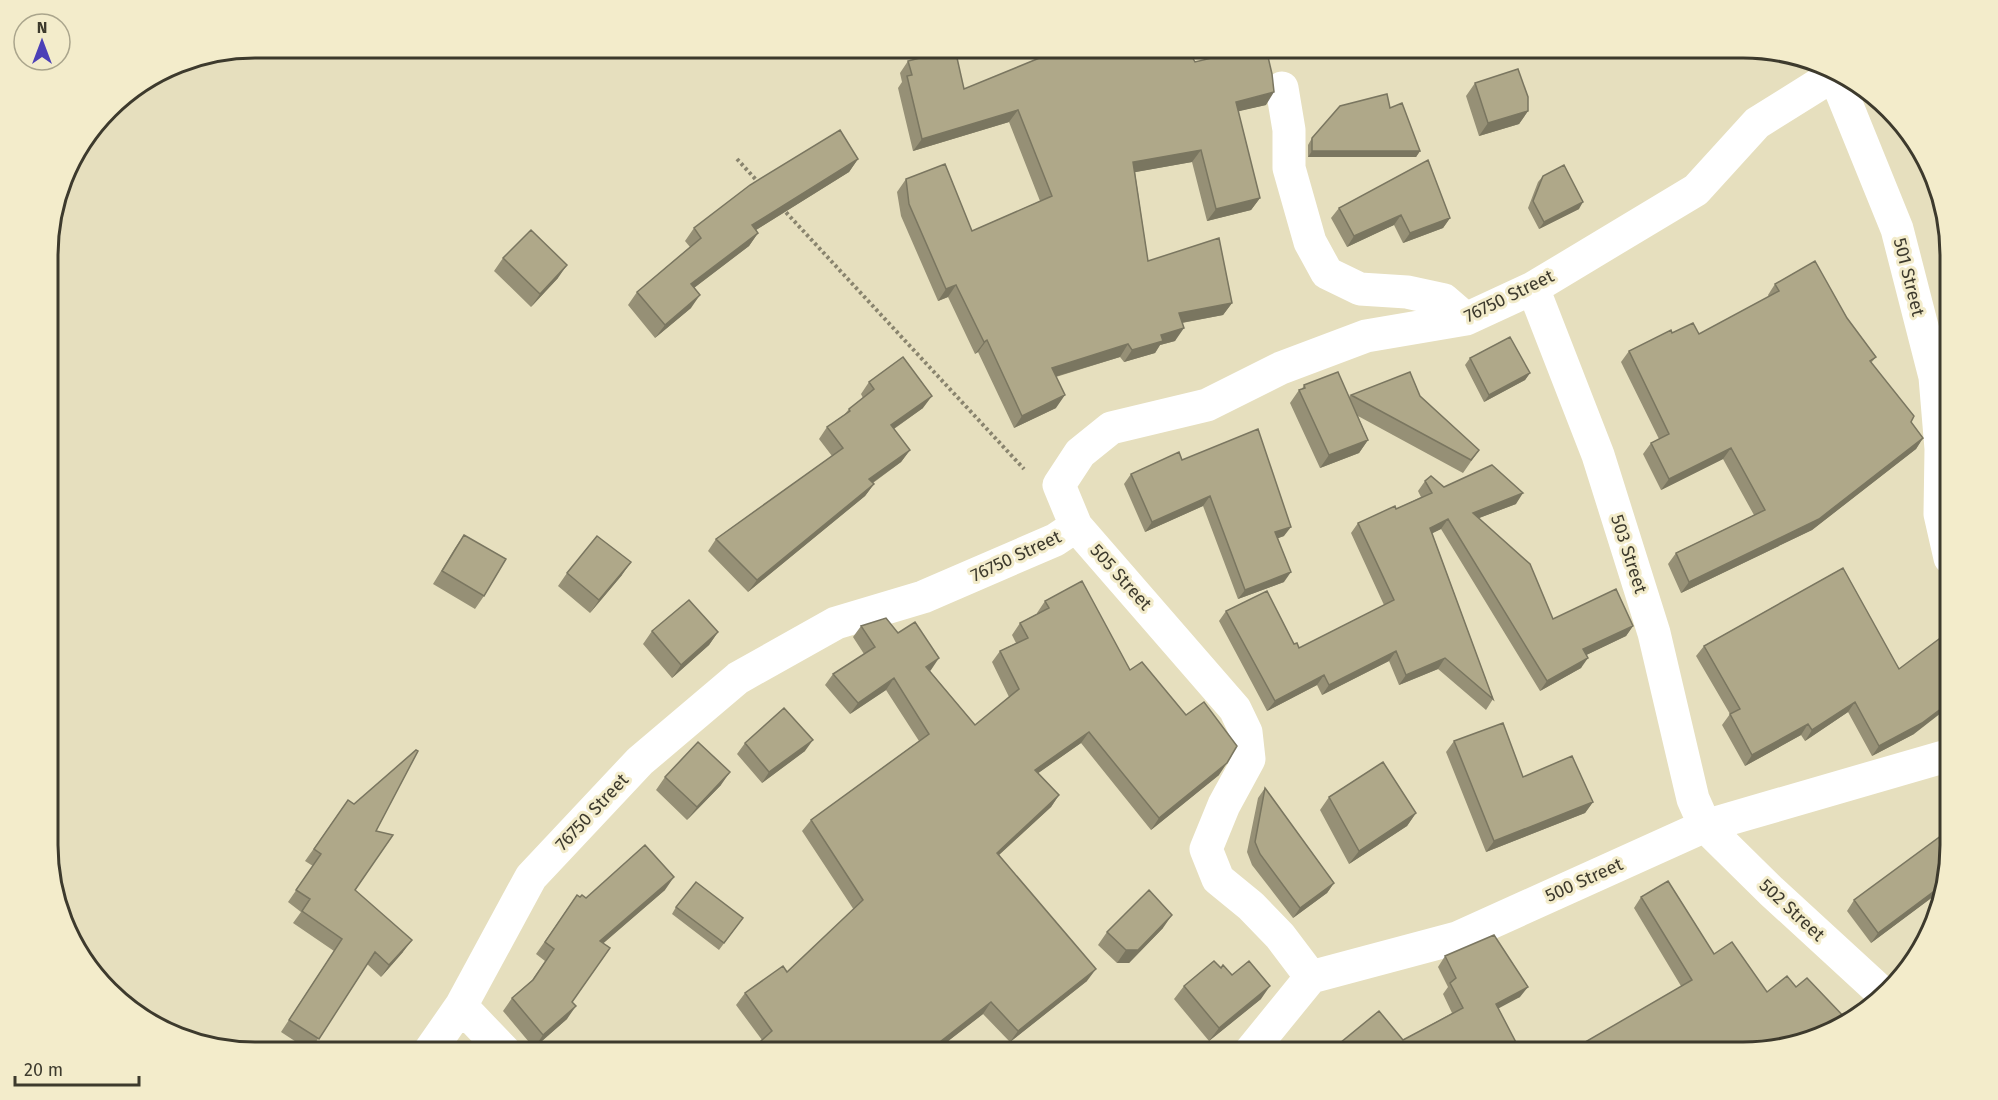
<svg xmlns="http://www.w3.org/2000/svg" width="1998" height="1100" font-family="'Fira Sans',sans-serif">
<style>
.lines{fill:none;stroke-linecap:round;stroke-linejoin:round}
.path{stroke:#89846e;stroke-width:4;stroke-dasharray:3 3;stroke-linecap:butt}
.minor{stroke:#fff;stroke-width:33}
.wall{fill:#969076}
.shaded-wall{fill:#7a7660}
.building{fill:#afa889;stroke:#7a7660;stroke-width:1.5}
.labels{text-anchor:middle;stroke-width:6;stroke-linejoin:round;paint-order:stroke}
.street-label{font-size:18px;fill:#3d3a2d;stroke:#f3eccb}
.rim{fill:none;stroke:#3d3a2d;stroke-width:3}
</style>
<rect width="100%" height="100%" fill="#e6dfbe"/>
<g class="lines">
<path class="path" d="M737 159 759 183
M782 208 1024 469"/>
<path class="minor" d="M1835 76 1897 229 1935 377 1941 449 1940 514 1950 558
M1282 88 1289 130V168L1310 242 1327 273 1360 289 1407 292 1444 300 1466 319
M1533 288 1598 455 1654 633 1693 799 1705 826 1771 891 1881 992
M1076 526 1235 709 1246 732 1249 759 1224 805 1206 849 1218 879 1251 906 1280 936 1311 977
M461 1006 505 1052
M429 1052 461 1006 531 877 640 761 738 678 836 623 923 597 1055 540 1076 526 1059 485 1080 453 1111 428 1207 405 1281 368 1366 336 1466 319 1533 288 1696 190 1757 123 1837 73
M1250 1052 1311 977 1457 938 1705 826 1950 755"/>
</g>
<path class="wall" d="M1047 48H1103L1104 52 1146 54 1195 62 1266 105 1238 111 1260 198 1251 210 1207 221 1192 162 1135 172 1148 261 1232 303 1223 315 1182 323 1175 341 1160 345 1155 353 1124 362 1120 357 1056 377V408L1014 428 978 352 975 354 948 297 938 301 901 216 897 192 906 179 972 231 1040 201 1009 122 913 151 898 88 902 82 900 73 908 61 964 89 1049 55Z
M1475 83 1528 111 1519 124 1479 136 1466 96Z
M1390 108 1420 151 1416 157H1308V145L1312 138Z
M858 159 849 172 756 230 758 233 749 246 694 288 691 308 655 338 628 305 637 292 690 247 685 241 694 228Z
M1543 176 1579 209 1539 229 1528 208 1538 182Z
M1339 208 1450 218 1443 228 1403 243 1394 225 1347 247 1331 218Z
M503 258 558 278 531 307 494 271Z
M1775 284 1847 318 1876 357 1871 363 1911 422 1923 438 1916 449 1812 530 1681 593 1668 564 1676 553 1754 515 1723 459 1661 490 1643 454 1651 443 1659 439 1621 362 1629 351 1672 333 1699 334 1769 297 1768 295Z
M1470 358 1530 373 1525 380 1484 402 1465 365Z
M869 382 923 408 894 429 910 450 901 462 873 483 874 484 865 496 748 592 708 551 716 539 832 456 819 439 827 427 844 415 849 409 863 398 861 394Z
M1304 385 1349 397 1351 395 1420 396 1479 450 1463 473 1358 416 1368 440 1359 453 1320 468 1290 403 1299 390 1302 389Z
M1182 460 1284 536 1278 538 1284 582 1238 599 1203 506 1145 532 1124 484 1131 474Z
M1425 481 1444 487 1516 504 1479 518 1553 619 1633 626 1626 636 1586 655 1581 668 1540 691 1441 529 1432 533 1493 699 1486 710 1438 669 1399 685 1389 661 1322 695 1317 685 1267 711 1219 621 1226 611 1299 648 1384 605 1351 533 1358 523 1396 509 1421 497 1418 491Z
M464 535 484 596 475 609 433 584 455 548Z
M1843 568 1914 734 1872 756 1848 712 1805 741 1801 735 1745 766 1722 725 1730 714 1696 656 1704 646Z
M567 573 622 575 590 613 558 586Z
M1045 601 1130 670 1219 775 1151 830 1081 743 1038 773 1059 795 1051 807 999 855 1087 981 1010 1042 983 1014 934 1052H750L762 1040 736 1005 745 993 787 972 854 910 802 831 811 820 919 741 886 690 850 714 825 685 833 674 864 654 853 637 861 626 931 670 930 671 975 725 1009 697 992 662 1000 651 1016 643 1012 635 1020 623 1037 614V613Z
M652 631 718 632 709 645 672 678 643 644Z
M1454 741 1523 777 1593 802 1585 813 1486 852 1446 752Z
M745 743 805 751 762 783 737 754Z
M665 777 721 785 687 820 656 790Z
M1265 788 1334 883 1327 893 1293 918 1252 865 1247 852 1258 798Z
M1329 797 1416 813 1407 826 1349 864 1320 810Z
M348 800 376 831 355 890 403 952 381 977 367 964 310 1051 281 1032 334 951 293 923 301 912 288 902 313 866 305 861Z
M1950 858 1939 894 1938 893 1871 943 1847 911 1854 900Z
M665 890 603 943 572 1002 567 1019 534 1048 503 1011 512 998 532 980 545 961 536 954 577 895 580 897 586 898Z
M1641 897 1714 954 1767 992 1796 987 1848 1021 1681 986 1634 908Z
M676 907 743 918 719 950 672 914Z
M1163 928 1129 963H1117L1098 945 1107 932Z
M1445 956 1520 997 1403 1040 1452 1013 1443 994 1448 987 1438 967Z
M1221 968 1261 999 1209 1041 1174 999 1184 986Z"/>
<path class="shaded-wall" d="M1274 92 1266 105 1227 114 1236 102Z
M1018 110 1009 122 913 151 922 139Z
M1528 111 1519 124 1479 136 1488 123Z
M1201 150 1192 162 1125 174 1133 162Z
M1312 151H1420L1416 157H1308Z
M858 159 849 172 743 238 752 225Z
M1260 198 1251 210 1207 221 1216 209Z
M1583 202 1579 209 1539 229 1544 222Z
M1401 215 1394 225 1347 247 1354 236Z
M1450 218 1443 228 1403 243 1410 233Z
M758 233 749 246 682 297 691 284Z
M567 265 558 278 531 307 540 294Z
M956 285 948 297 938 301 946 289Z
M700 295 691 308 655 338 665 325Z
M1232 303 1223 315 1170 325 1179 313Z
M1184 328 1175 341 1160 345 1155 353 1124 362 1132 350 1161 335Z
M987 340 978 352 975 354 984 342Z
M1128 344 1120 357 1044 380 1052 368Z
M1530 373 1525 380 1484 402 1489 395Z
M1065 395 1056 408 1014 428 1022 416Z
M932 396 923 408 882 437 891 425Z
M1923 438 1916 449 1812 530 1681 593 1689 582Z
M1368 440 1359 453 1320 468 1329 455Z
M1731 448 1723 459 1661 490 1669 479Z
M910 450 901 462 861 491 869 479Z
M874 484 865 496 748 592 757 580Z
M1523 493 1516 504 1466 523 1473 513Z
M1210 496 1203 506 1145 532 1152 522Z
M1448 519 1441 529 1423 538 1430 528Z
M1291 527 1284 536 1268 542 1275 532Z
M631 562 622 575 590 613 599 600Z
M1291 572 1284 582 1238 599 1245 590Z
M1633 626 1626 636 1576 660 1583 649Z
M718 632 709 645 672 678 681 665Z
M1396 651 1389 661 1322 695 1329 685Z
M939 658 931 670 918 678 926 667Z
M1445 658 1438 669 1399 685 1406 675Z
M1588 658 1581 668 1540 691 1547 681Z
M1324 675 1317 685 1267 711 1275 701Z
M894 678 886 690 850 714 858 703Z
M1855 702 1848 712 1805 741 1812 730Z
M1950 702V706L1914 734 1872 756 1879 746Z
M1808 724 1801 735 1745 766 1752 755Z
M1089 732 1081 743 1027 781 1035 770Z
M813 740 805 751 762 783 769 772Z
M1227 763 1219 775 1151 830 1159 818Z
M730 772 721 785 687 820 697 807Z
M1059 795 1051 807 989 864 997 853Z
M1593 802 1585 813 1486 852 1494 841Z
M1416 813 1407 826 1349 864 1359 851Z
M674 877 665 890 591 954 600 941Z
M1334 883 1327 893 1293 918 1300 908Z
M1941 886 1938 893 1871 943 1878 933Z
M1172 915 1163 928 1129 963H1117L1126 950Z
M412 940 403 952 381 977 389 965Z
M1096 969 1087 981 1010 1042 1018 1031Z
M1270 986 1261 999 1209 1041 1219 1028Z
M1528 987 1520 997 1488 1014 1496 1004Z
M991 1002 983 1014 934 1052H927Z
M576 1006 567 1019 534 1048 543 1035Z"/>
<path class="building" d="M1059 48H1103L1104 52 1121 48H1145L1146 54 1158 48H1187L1195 62 1254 48H1266L1272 74 1274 92 1236 102 1260 198 1216 209 1201 150 1133 162 1148 261 1219 238 1232 303 1179 313 1184 328 1161 335 1163 341 1132 350 1128 344 1052 368 1065 395 1022 416 987 340 984 342 956 285 946 289 909 204 906 179 945 164 972 231 1052 196 1018 110 922 139 907 76 912 75 908 61 955 49 964 89 1059 50Z
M1518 69 1528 97V111L1488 123 1475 83Z
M1387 94 1390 108 1402 103 1420 151H1312V138L1340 106Z
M840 130 858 159 752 225 758 233 691 284 700 295 665 325 637 292 701 238 694 228 750 185Z
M1428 160 1450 218 1410 233 1401 215 1354 236 1339 208Z
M1564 165 1583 202 1544 222 1533 201 1543 176Z
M531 230 567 265 540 294 503 258Z
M1815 261 1847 318 1876 357 1870 361 1914 416 1911 422 1923 438 1819 519 1689 582 1676 553 1765 510 1731 448 1669 479 1651 443 1669 434 1629 351 1671 330 1672 333 1693 323 1699 334 1779 291 1775 284Z
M1510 337 1530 373 1489 395 1470 358Z
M903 357 932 396 891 425 910 450 869 479 874 484 757 580 716 539 843 448 827 427 850 411 849 409 874 389 869 382Z
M1338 372 1368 440 1329 455 1299 390 1305 388 1304 385Z
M1410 372 1420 396 1479 450 1471 460 1351 395Z
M1258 429 1291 527 1275 532 1291 572 1245 590 1210 496 1152 522 1131 474 1179 452 1182 460Z
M1492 465 1523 493 1473 513 1530 564 1553 619 1616 589 1633 626 1583 649 1588 658 1547 681 1448 519 1430 528 1493 699 1445 658 1406 675 1396 651 1329 685 1324 675 1275 701 1226 611 1267 591 1294 644 1297 643 1299 648 1394 600 1358 523 1395 506 1396 509 1432 493 1425 481 1431 476 1444 487Z
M464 535 506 559 484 596 442 571Z
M597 536 631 562 599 600 567 573Z
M1843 568 1899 669 1943 636 1950 645V702L1922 723 1879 746 1855 702 1812 730 1808 724 1752 755 1730 714 1740 709 1704 646Z
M1082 581 1130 670 1142 662 1186 715 1204 702 1237 746 1227 763 1159 818 1089 732 1035 770 1059 795 997 853 1096 969 1018 1031 991 1002 927 1052H755L752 1049 772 1031 745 993 783 966 787 972 863 900 811 820 929 734 894 678 858 703 833 674 875 647 861 626 886 618 898 633 915 622 939 658 926 667 975 725 1019 689 1000 651 1028 638 1020 623 1049 608 1045 601Z
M689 600 718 632 681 665 652 631Z
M784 708 813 740 769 772 745 743Z
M1503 723 1523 777 1572 756 1593 802 1494 841 1454 741Z
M698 742 730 772 697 807 665 777Z
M416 750 418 751 376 831 393 835 355 890 412 940 389 965 375 952 319 1039 289 1020 342 939 302 911 310 899 296 890 321 854 314 849 348 800 354 804Z
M1383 762 1416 813 1359 851 1329 797Z
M1265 788 1334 883 1300 908 1260 854 1255 842Z
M1949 830 1950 858 1941 886 1878 933 1854 900Z
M645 845 674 877 600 941 610 948 572 1002 576 1006 543 1035 512 998 533 980 554 949 545 942 577 895 580 897 582 895 586 898Z
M1668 881 1714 954 1732 942 1767 992 1787 976 1796 987 1807 978 1848 1021 1756 1052H1568L1692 980 1641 897Z
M696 882 743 918 724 943 676 907Z
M1149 890 1172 915 1138 950H1126L1107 932Z
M1494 935 1528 987 1496 1004 1521 1052H1329L1379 1011 1403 1040 1463 1008 1450 983 1456 978 1445 956Z
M1214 961 1221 968 1223 965 1232 975 1249 961 1270 986 1219 1028 1184 986Z
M1322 1045 1327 1052H1313Z"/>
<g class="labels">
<g class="street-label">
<text transform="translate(1909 277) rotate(76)" y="6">501 Street</text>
<text transform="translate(1509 296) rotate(-26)" y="6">76750 Street</text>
<text transform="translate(1629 554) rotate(72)" y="6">503 Street</text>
<text transform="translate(1016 556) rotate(-25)" y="6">76750 Street</text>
<text transform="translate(1121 577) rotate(48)" y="6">505 Street</text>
<text transform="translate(592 812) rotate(-47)" y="6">76750 Street</text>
<text transform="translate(1584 880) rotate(-24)" y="6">500 Street</text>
<text transform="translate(1792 910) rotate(43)" y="6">502 Street</text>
</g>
</g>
<path d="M0 0H1998V1100H0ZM255 58H1743A197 197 0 0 1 1940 255V845A197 197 0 0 1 1743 1042H255A197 197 0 0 1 58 845V255A197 197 0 0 1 255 58Z" fill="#f3eccb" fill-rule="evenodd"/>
<path class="rim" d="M255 58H1743A197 197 0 0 1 1940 255V845A197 197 0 0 1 1743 1042H255A197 197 0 0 1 58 845V255A197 197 0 0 1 255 58Z"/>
<g transform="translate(42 42)"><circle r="28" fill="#f3eccb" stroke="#aaa58c" stroke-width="1.5"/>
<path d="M0-4.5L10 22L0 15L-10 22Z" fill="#4c40b7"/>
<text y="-9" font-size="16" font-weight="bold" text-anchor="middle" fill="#3d3a2d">N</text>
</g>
<path d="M15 1076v9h124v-9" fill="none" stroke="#3d3a2d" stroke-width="3"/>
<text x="24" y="1076" font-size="18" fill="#3d3a2d" stroke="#f3eccb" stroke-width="4.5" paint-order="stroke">20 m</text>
</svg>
